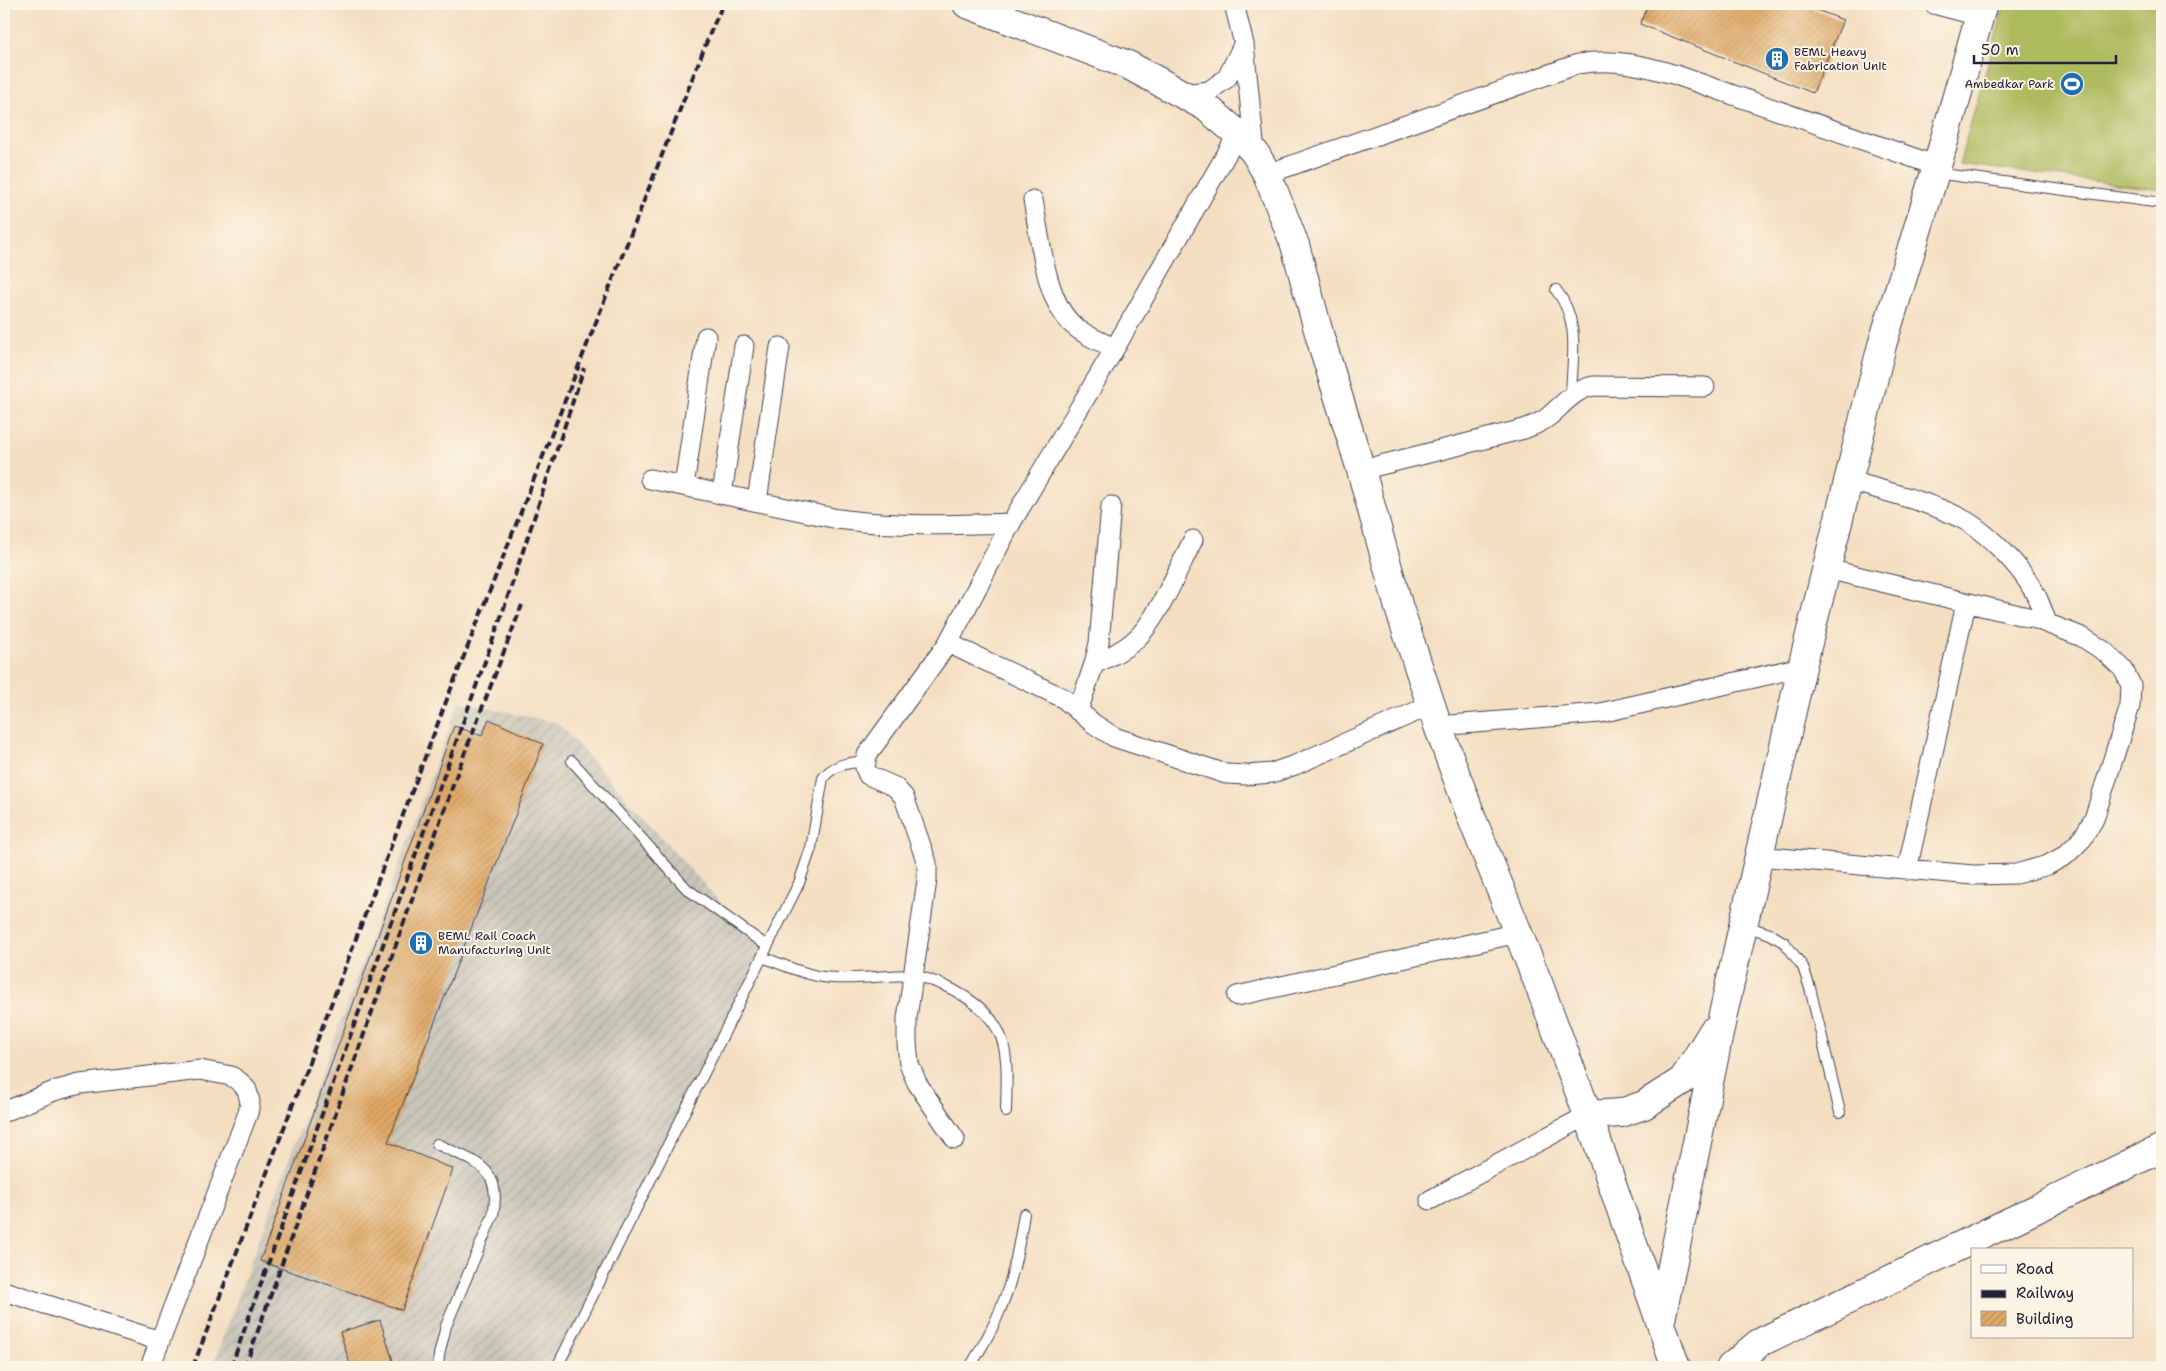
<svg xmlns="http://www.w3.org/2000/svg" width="2166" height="1371" font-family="'Shantell Sans',sans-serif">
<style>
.industrial{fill:url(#industrial-furrows)}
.garden{fill:#adba5d;stroke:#686e4c}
.building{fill:url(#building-hatch)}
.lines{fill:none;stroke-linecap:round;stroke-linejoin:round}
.lane-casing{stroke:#423e4f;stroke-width:12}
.street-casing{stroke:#423e4f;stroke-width:21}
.secondary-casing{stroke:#423e4f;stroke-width:30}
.lane{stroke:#fff;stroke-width:10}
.street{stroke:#fff;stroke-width:19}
.secondary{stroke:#fff;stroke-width:28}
.rail{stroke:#22223b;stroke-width:4;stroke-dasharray:8 4;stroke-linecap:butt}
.labels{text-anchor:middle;stroke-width:4;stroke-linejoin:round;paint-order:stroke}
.poi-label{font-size:12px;fill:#22223b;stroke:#fcf5e5;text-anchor:start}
</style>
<defs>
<pattern id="industrial-furrows" width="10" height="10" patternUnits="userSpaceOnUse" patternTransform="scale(1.25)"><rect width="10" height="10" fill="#c8c4b8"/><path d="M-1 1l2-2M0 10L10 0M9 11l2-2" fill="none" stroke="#aca89f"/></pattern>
<pattern id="building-hatch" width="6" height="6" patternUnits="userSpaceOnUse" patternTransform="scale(1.25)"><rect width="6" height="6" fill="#dfa865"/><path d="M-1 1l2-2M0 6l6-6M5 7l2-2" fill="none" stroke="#bf9059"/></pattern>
</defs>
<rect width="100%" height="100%" fill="#fcf5e5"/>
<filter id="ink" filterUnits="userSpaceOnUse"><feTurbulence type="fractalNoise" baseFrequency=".02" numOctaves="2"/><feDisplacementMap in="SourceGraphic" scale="10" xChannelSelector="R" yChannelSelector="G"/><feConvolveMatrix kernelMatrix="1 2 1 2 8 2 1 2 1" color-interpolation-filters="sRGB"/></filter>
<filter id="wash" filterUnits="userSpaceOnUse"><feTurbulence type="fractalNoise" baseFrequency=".0096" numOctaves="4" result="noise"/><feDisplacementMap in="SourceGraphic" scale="20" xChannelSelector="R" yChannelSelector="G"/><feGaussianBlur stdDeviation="1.12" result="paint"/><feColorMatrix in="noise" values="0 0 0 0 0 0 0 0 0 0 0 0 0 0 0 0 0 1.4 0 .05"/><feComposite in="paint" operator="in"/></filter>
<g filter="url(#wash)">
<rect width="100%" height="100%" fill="#f4dec1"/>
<path class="industrial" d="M459 702 558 723 767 954 565 1367H212Z"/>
<path class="garden" d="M2005 4H2162V190L1959 164Z"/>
<g id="blocks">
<path class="building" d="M1648 4H1801L1843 20 1813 93 1640 24Z
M489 719 543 744 388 1142 453 1169 402 1310 260 1261 454 726 482 736Z
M380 1320 395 1367H351L340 1332Z"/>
</g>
</g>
<g filter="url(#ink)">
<use href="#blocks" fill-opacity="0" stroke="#423e4f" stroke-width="1"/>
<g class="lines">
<g class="lane-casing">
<path id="lane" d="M1935 173 2162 203
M1556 290C1581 321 1572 358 1571 396
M572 761 687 889 767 946
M1745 926 1770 934 1785 943 1803 967 1810 988 1840 1112
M762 957C782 964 802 974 823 977 853 981 881 975 911 975 922 976 947 986 957 992 1013 1023 1007 1056 1006 1112
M437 1144C474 1162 503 1166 493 1215L446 1326 439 1355 438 1367
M557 1367 799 883 811 848 823 778C834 764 848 763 865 761
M970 1367C982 1347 994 1327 1002 1305 1014 1276 1019 1244 1024 1214"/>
</g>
<g class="street-casing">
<path id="street" d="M1234 4 1244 44 1255 153
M1934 4 1979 16
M1182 94 1209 91 1227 78 1243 45
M1267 174 1578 64C1613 58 1643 65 1676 75L1937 166
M1033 200C1040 236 1045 302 1074 326 1086 336 1101 342 1115 348
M1361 470 1524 429C1532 426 1541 423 1548 417 1563 405 1573 390 1593 386L1705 387
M650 479 838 519C896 527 953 525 1011 523
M1848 480C1886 492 1935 503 1968 522 1990 536 2019 565 2032 588 2039 599 2043 611 2047 623
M684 486 706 337
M722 494 744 346
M757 501 780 347
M948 643 1063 698 1094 724 1114 737 1226 774 1247 775 1272 773 1295 765 1431 705
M1094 664C1108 658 1122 651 1134 641 1158 620 1178 569 1193 540
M1078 711 1094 664 1099 643 1111 506
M1438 726 1600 713 1802 667
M1757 856 1973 875 2016 874 2048 865 2066 855 2082 839 2094 819 2130 706 2131 685 2123 669 2104 651 2082 637 2036 619 1827 569
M1907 870 1966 603
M1237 996 1518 933
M4 1112 54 1091 80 1084 200 1070 231 1076 240 1082 247 1090 250 1102 248 1113 150 1367
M955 1139 917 1083 909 1064 907 1043V1018L927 880V863L904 797 895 787 868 775 865 768 867 755 948 643 1011 523 1115 348 1238 134
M1430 1200 1588 1115
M4 1291 160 1341"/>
</g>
<g class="secondary-casing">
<path id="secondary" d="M967 4 1128 65 1182 94 1206 107 1238 134 1255 153 1267 174 1295 245 1320 337 1361 470 1399 608 1438 726 1473 821 1539 985 1588 1115 1676 1367
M1588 1115 1621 1113 1644 1105 1683 1080 1713 1031
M1661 1320 1723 1014 1802 667 1882 345 1937 166 1983 4
M1731 1367 1759 1343 2162 1148"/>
</g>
<use href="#lane" class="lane"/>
<use href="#street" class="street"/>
<use href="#secondary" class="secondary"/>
<path class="rail" d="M193 1367 449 694 711 31 723 4
M231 1367 501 617 584 368
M245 1367 462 760 522 605"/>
</g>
</g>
<defs>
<g id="building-disc" transform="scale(1.25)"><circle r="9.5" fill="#1f6fb2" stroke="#fcf5e5"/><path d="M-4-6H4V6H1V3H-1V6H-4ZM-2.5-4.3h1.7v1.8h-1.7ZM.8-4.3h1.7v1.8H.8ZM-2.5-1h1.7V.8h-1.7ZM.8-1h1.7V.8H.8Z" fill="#fff"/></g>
<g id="stadium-disc" transform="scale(1.25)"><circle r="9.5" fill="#1f6fb2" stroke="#fcf5e5"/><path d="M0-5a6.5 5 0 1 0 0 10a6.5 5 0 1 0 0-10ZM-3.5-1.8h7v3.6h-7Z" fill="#fff"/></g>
</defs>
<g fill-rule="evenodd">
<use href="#building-disc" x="1777" y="59"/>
<use href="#stadium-disc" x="2072" y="84"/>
<use href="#building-disc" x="421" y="943"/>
</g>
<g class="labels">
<g class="poi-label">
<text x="1794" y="56">BEML Heavy<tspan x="1794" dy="14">Fabrication Unit</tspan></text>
<text x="2054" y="88" text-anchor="end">Ambedkar Park</text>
<text x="438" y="940">BEML Rail Coach<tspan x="438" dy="14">Manufacturing Unit</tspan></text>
</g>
</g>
<rect width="2166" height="1371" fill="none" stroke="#fcf5e5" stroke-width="20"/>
<rect x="1971" y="1248" width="162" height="90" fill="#fcf5e5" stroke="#a5a1a1"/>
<rect x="1981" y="1265" width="25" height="8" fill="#ffffff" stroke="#a5a1a1"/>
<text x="2016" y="1274" font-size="15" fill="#22223b">Road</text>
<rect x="1981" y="1290" width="25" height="8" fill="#22223b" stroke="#a5a1a1"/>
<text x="2016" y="1298" font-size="15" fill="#22223b">Railway</text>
<rect x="1981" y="1311" width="25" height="15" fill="url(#building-hatch)" stroke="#a5a1a1"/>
<text x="2016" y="1324" font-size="15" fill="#22223b">Building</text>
<path d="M1974 55v8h142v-8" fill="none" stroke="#22223b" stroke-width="2.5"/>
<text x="1981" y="55" font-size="15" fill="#22223b" stroke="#fcf5e5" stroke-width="4" paint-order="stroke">50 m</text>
</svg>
